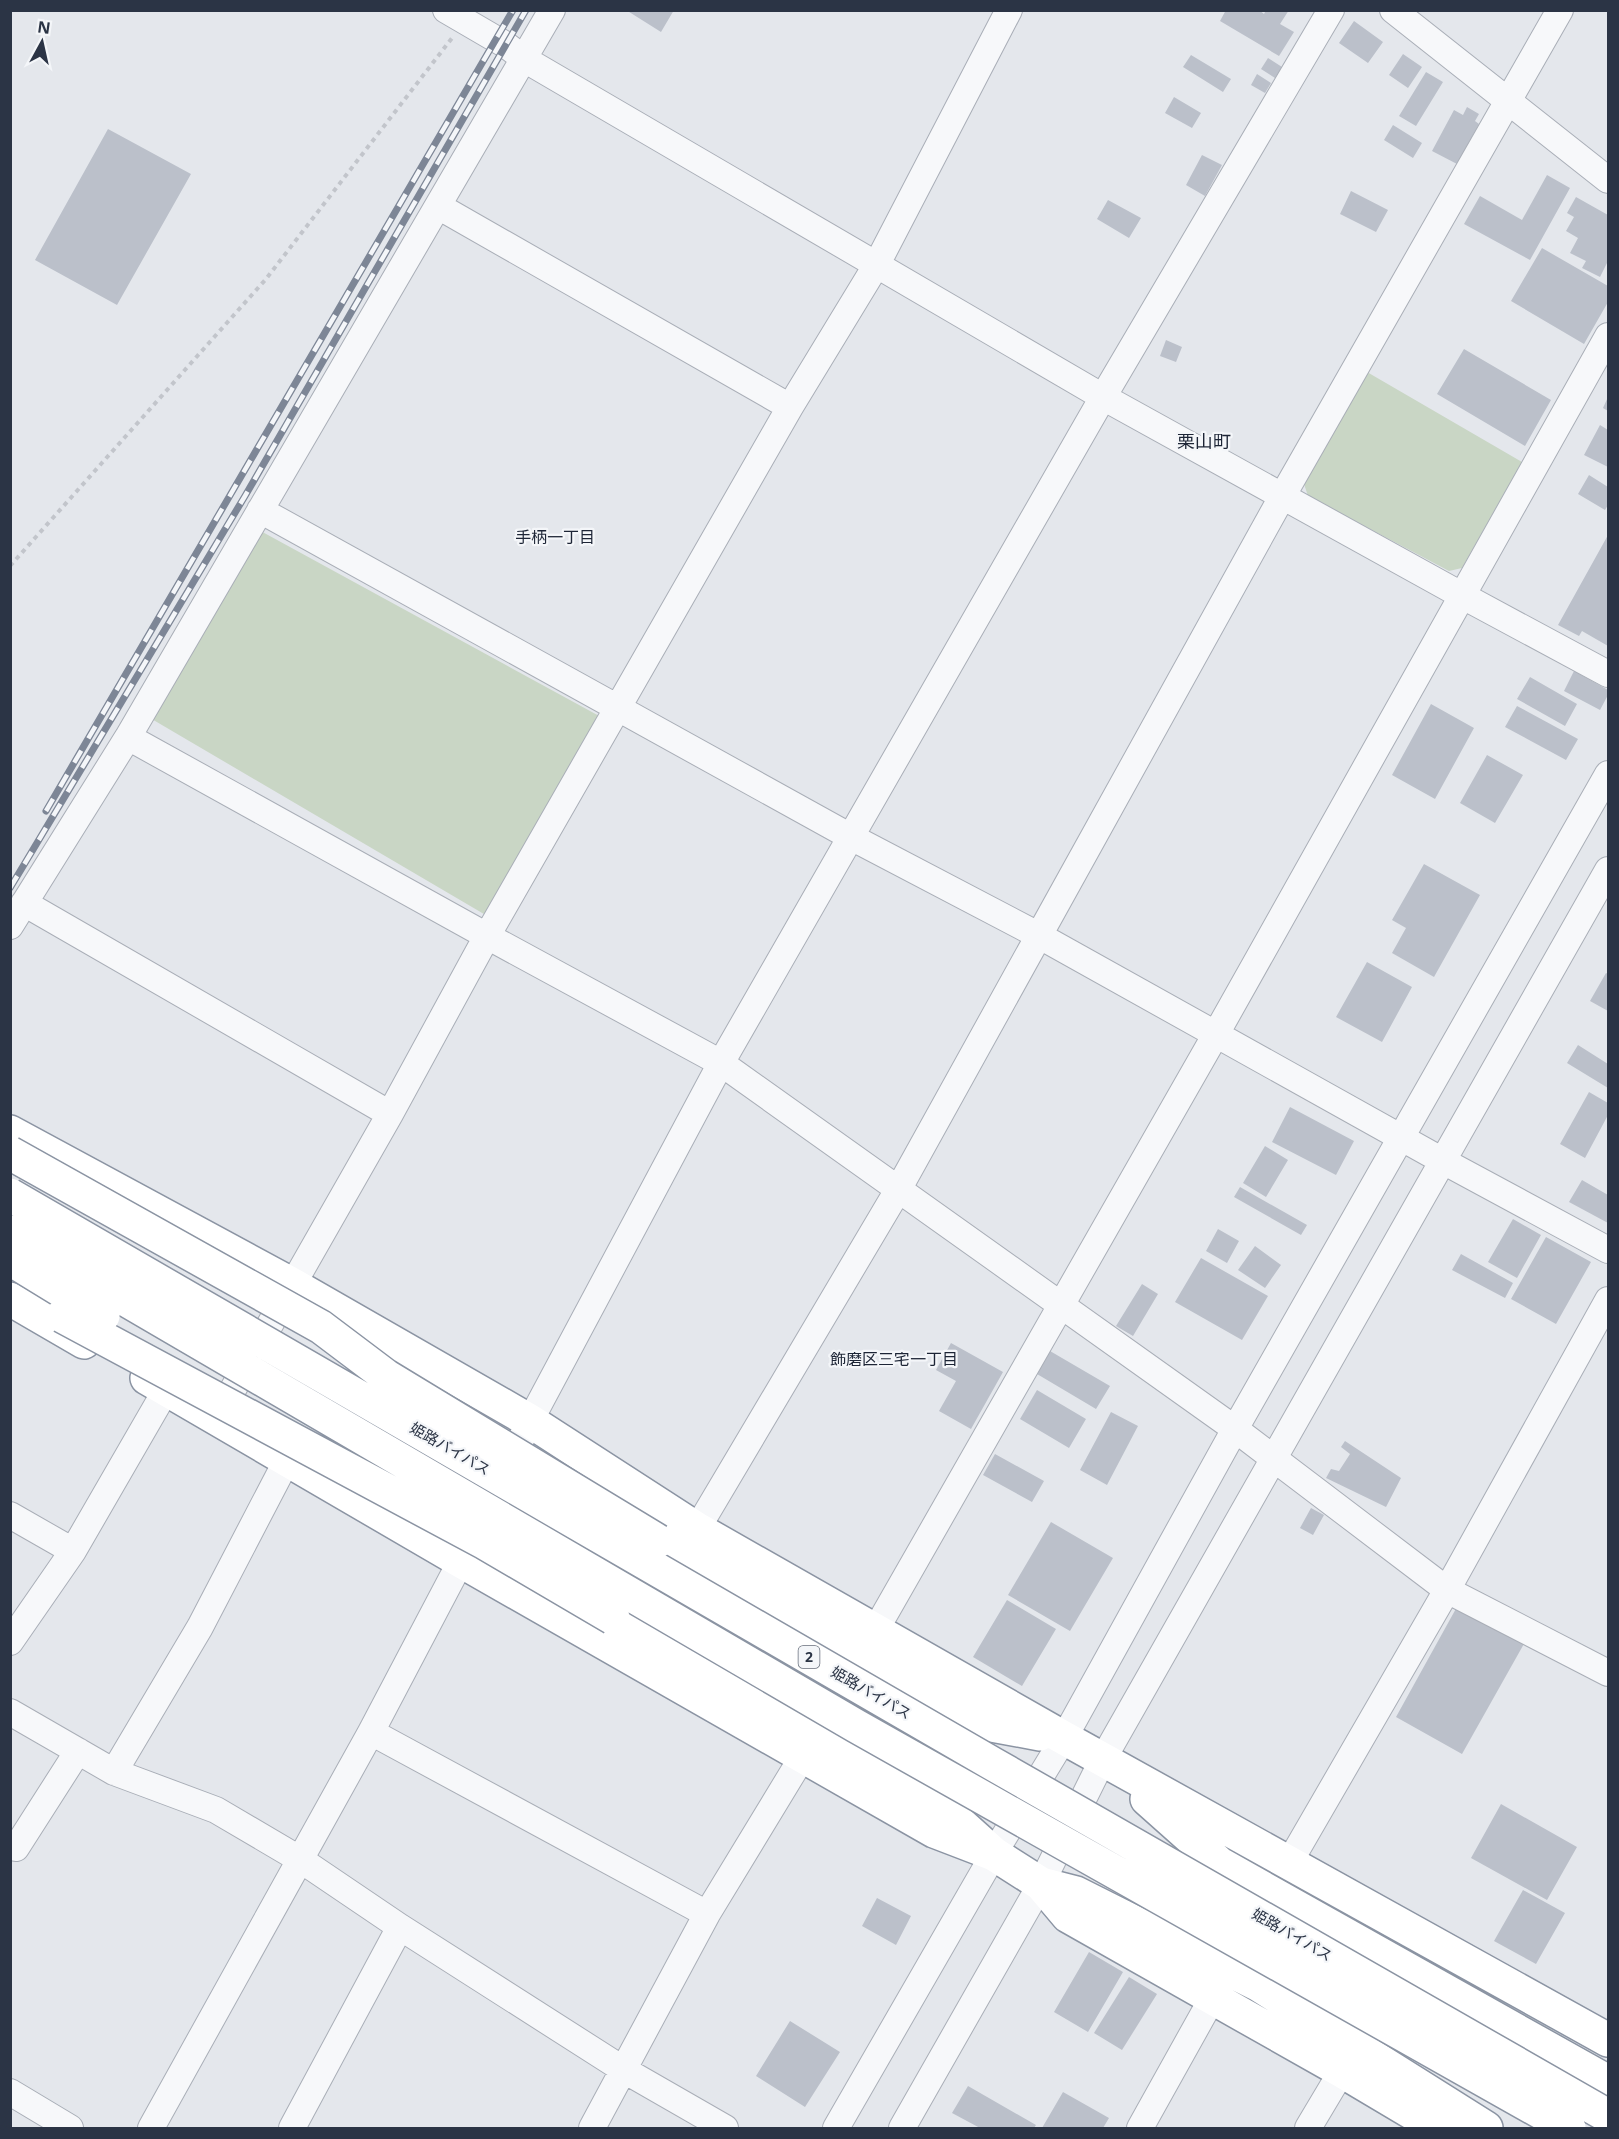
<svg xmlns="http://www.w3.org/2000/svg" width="1619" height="2139" font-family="'Open Sans','Noto Sans JP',sans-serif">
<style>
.green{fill:#c9d6c5}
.building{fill:#bbc0ca}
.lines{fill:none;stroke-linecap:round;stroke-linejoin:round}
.minor-casing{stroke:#a9aeb7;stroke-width:28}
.highway-casing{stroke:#8b94a3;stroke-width:36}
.path{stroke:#c2c5cb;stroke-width:4;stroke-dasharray:4.5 4.5;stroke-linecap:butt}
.minor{stroke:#f7f8fa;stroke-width:26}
.highway{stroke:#fff;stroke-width:33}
.rail-casing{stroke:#7d8696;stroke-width:7}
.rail{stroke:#f4f6f9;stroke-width:4.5;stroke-dasharray:14;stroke-linecap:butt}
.highway-bridge-casing{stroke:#8b94a3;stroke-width:36;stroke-linecap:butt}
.highway-bridge{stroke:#fff;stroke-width:33}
.labels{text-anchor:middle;stroke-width:4.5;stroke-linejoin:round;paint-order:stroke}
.shield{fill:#f4f6f9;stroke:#676e7b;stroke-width:1.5}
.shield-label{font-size:14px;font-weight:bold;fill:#2b3445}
.street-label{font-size:15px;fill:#2b3445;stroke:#f4f6f9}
.neighbourhood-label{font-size:16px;fill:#1d2536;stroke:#f4f6f9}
.quarter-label{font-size:18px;fill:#1d2536;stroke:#f4f6f9}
</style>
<rect width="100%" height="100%" fill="#e4e7ec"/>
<path class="green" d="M1367 372 1522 462 1462 568 1449 571 1308 496 1303 481Z
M257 529 601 717 489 917 150 718Z"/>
<path class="building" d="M626 10H674L661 32Z
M1226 10H1259L1264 14 1266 10H1289L1280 24 1294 32 1279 56 1220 21Z
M1354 21 1383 42 1368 63 1339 43Z
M1403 54 1422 67 1408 88 1389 75Z
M1191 55 1231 79 1223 92 1183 67Z
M1268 58 1282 67 1275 78 1261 69Z
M1426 72 1443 82 1416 126 1399 116Z
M1257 74 1271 83 1265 93 1251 85Z
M1174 97 1201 113 1192 128 1165 113Z
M1467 107 1479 114 1475 121 1479 124 1457 164 1432 151 1454 110 1463 115Z
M1393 125 1422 143 1413 158 1384 140Z
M108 129 191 174 117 305 35 260Z
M1202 155 1222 165 1205 196 1186 185Z
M1547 175 1570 188 1530 260 1464 224 1480 196 1522 220Z
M1351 191 1388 210 1376 232 1340 214Z
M1576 197 1608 215V261L1600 277 1582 268 1586 261 1570 253 1578 238 1566 231 1574 217 1567 213Z
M1108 200 1141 218 1129 238 1097 219Z
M1542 248 1608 286V302L1584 344 1511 301Z
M1166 340 1182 347 1176 362 1160 356Z
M1464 349 1551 400 1525 446 1437 394Z
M1608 397V411L1603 408Z
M1600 425 1608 430V467L1584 455Z
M1589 475 1608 487V505L1605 510 1578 494Z
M1608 535V646L1582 631 1579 636 1558 625Z
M1574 671 1608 690V695L1600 710 1564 691Z
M1530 677 1577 704 1565 726 1517 699Z
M1431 704 1474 728 1435 799 1392 775Z
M1517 706 1578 739 1566 760 1505 727Z
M1487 755 1523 775 1495 823 1460 803Z
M1424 864 1480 895 1434 977 1392 953 1406 928 1392 920Z
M1367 962 1412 987 1382 1042 1336 1017Z
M1606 973 1608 974V1011L1590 1001Z
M1578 1045 1608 1064V1088L1567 1063Z
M1589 1092 1608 1103V1115L1585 1158 1560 1144Z
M1290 1107 1354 1141 1336 1175 1272 1142Z
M1265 1146 1288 1160 1266 1197 1243 1183Z
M1582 1180 1608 1195V1223L1569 1202Z
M1240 1187 1307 1225 1301 1235 1234 1197Z
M1513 1219 1541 1235 1517 1278 1488 1262Z
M1218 1229 1239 1241 1227 1263 1206 1251Z
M1546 1237 1591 1262 1556 1324 1511 1299Z
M1255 1246 1281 1265 1265 1288 1238 1270Z
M1461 1254 1513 1283 1505 1298 1452 1270Z
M1201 1258 1268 1296 1242 1340 1175 1302Z
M1142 1284 1158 1294 1133 1336 1116 1326Z
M951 1343 1003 1372 971 1429 939 1411 956 1381 936 1370Z
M1050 1351 1110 1386 1096 1409 1037 1374Z
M1037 1390 1086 1419 1069 1448 1020 1419Z
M1111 1412 1138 1426 1107 1485 1080 1470Z
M1345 1441 1401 1478 1386 1507 1326 1478 1331 1469 1339 1471 1350 1454 1341 1447Z
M995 1454 1044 1481 1032 1502 983 1475Z
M1311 1508 1324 1515 1313 1535 1300 1528Z
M1051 1522 1113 1558 1070 1631 1008 1595Z
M1007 1600 1056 1629 1022 1686 973 1657Z
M1458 1605 1525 1642 1462 1754 1396 1717Z
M1501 1804 1577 1847 1547 1900 1471 1858Z
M1523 1890 1565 1913 1536 1964 1494 1941Z
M877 1898 911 1916 896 1945 862 1926Z
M1089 1952 1123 1972 1088 2032 1054 2012Z
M1129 1977 1157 1994 1122 2050 1094 2033Z
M790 2021 840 2052 805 2107 756 2076Z
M968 2086 1036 2125 1034 2128H980L952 2113Z
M1063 2092 1109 2118 1103 2128H1042Z"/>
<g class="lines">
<g class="minor-casing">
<path id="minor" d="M446 10 506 45 524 59 1103 397 1463 596 1608 674
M1393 10 1608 180
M438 206 790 407
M260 510 851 837 1038 935 1443 1161 1608 1250
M128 737 487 936 721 1063 1235 1429 1447 1590 1608 1673
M24 903 390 1114
M10 926 128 737 552 10
M216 1419 390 1114 487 936 790 407 877 264 1009 10
M10 1515 73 1551
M697 1529 898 1190 1283 495 1560 10
M875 1631 1216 1034 1608 336
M10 1642 73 1551 166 1390
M10 1712 114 1772 216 1810 301 1860 400 1927 624 2070 725 2128
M371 1732 707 1914
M114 1772 200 1627 287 1460
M16 1848 78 1751
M1289 1863 1447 1590 1608 1300
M10 2092 70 2128
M151 2128 371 1732 461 1561 530 1421 721 1063 1103 397 1331 10
M292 2128 400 1927
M592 2128 707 1914 803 1756
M836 2128 1002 1840 1064 1738 1235 1429 1608 774
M902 2128 1041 1884 1103 1759 1608 870
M1140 2128 1213 1997
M1308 2128 1342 2071"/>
</g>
<g class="highway-casing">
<path id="highway" d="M10 1132 293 1285 530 1421 697 1529 1064 1738 1608 2040
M10 1299 84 1342
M147 1378 461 1561 934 1831 994 1854
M658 1541 986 1724 1040 1734
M613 1618 944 1809 994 1854 1041 1884 1068 1916 1342 2071 1438 2128
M1147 1799 1220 1864 1608 2082
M1041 1884 1076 1893 1259 1985 1486 2128"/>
</g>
<path class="path" d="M10 566 266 279 452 38"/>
<use href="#minor" class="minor"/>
<use href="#highway" class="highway"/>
<g class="rail-casing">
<path id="rail" d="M46 811 513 10
M10 888 245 496 526 10"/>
</g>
<use href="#rail" class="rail"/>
<g class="highway-bridge-casing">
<path id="highway-bridge" d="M10 1153 321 1327 386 1376 658 1541
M10 1195 993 1764 1608 2116
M10 1232 856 1726 1569 2128
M10 1259 103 1316
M62 1316 485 1543 613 1618"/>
</g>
<use href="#highway-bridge" class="highway-bridge"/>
</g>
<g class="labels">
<rect class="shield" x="798.5" y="1646" width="21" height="22" rx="4.5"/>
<g class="shield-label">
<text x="809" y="1662">2</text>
</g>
<g class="street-label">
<text transform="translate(450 1449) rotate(30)" y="5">姫路バイパス</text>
<text transform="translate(871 1693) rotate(30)" y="5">姫路バイパス</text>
<text transform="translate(1292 1935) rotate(30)" y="5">姫路バイパス</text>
</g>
<g class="neighbourhood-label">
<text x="555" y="543">手柄一丁目</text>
<text x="894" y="1365">飾磨区三宅一丁目</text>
</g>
<g class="quarter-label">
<text x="1204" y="448">栗山町</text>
</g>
</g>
<rect width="1619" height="2139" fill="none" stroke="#2b3445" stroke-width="24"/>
<g transform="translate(42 42) rotate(8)" stroke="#f4f6f9" stroke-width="4.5" paint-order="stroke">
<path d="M0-4.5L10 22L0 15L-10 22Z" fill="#2b3445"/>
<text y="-9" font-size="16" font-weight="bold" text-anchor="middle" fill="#2b3445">N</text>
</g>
</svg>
